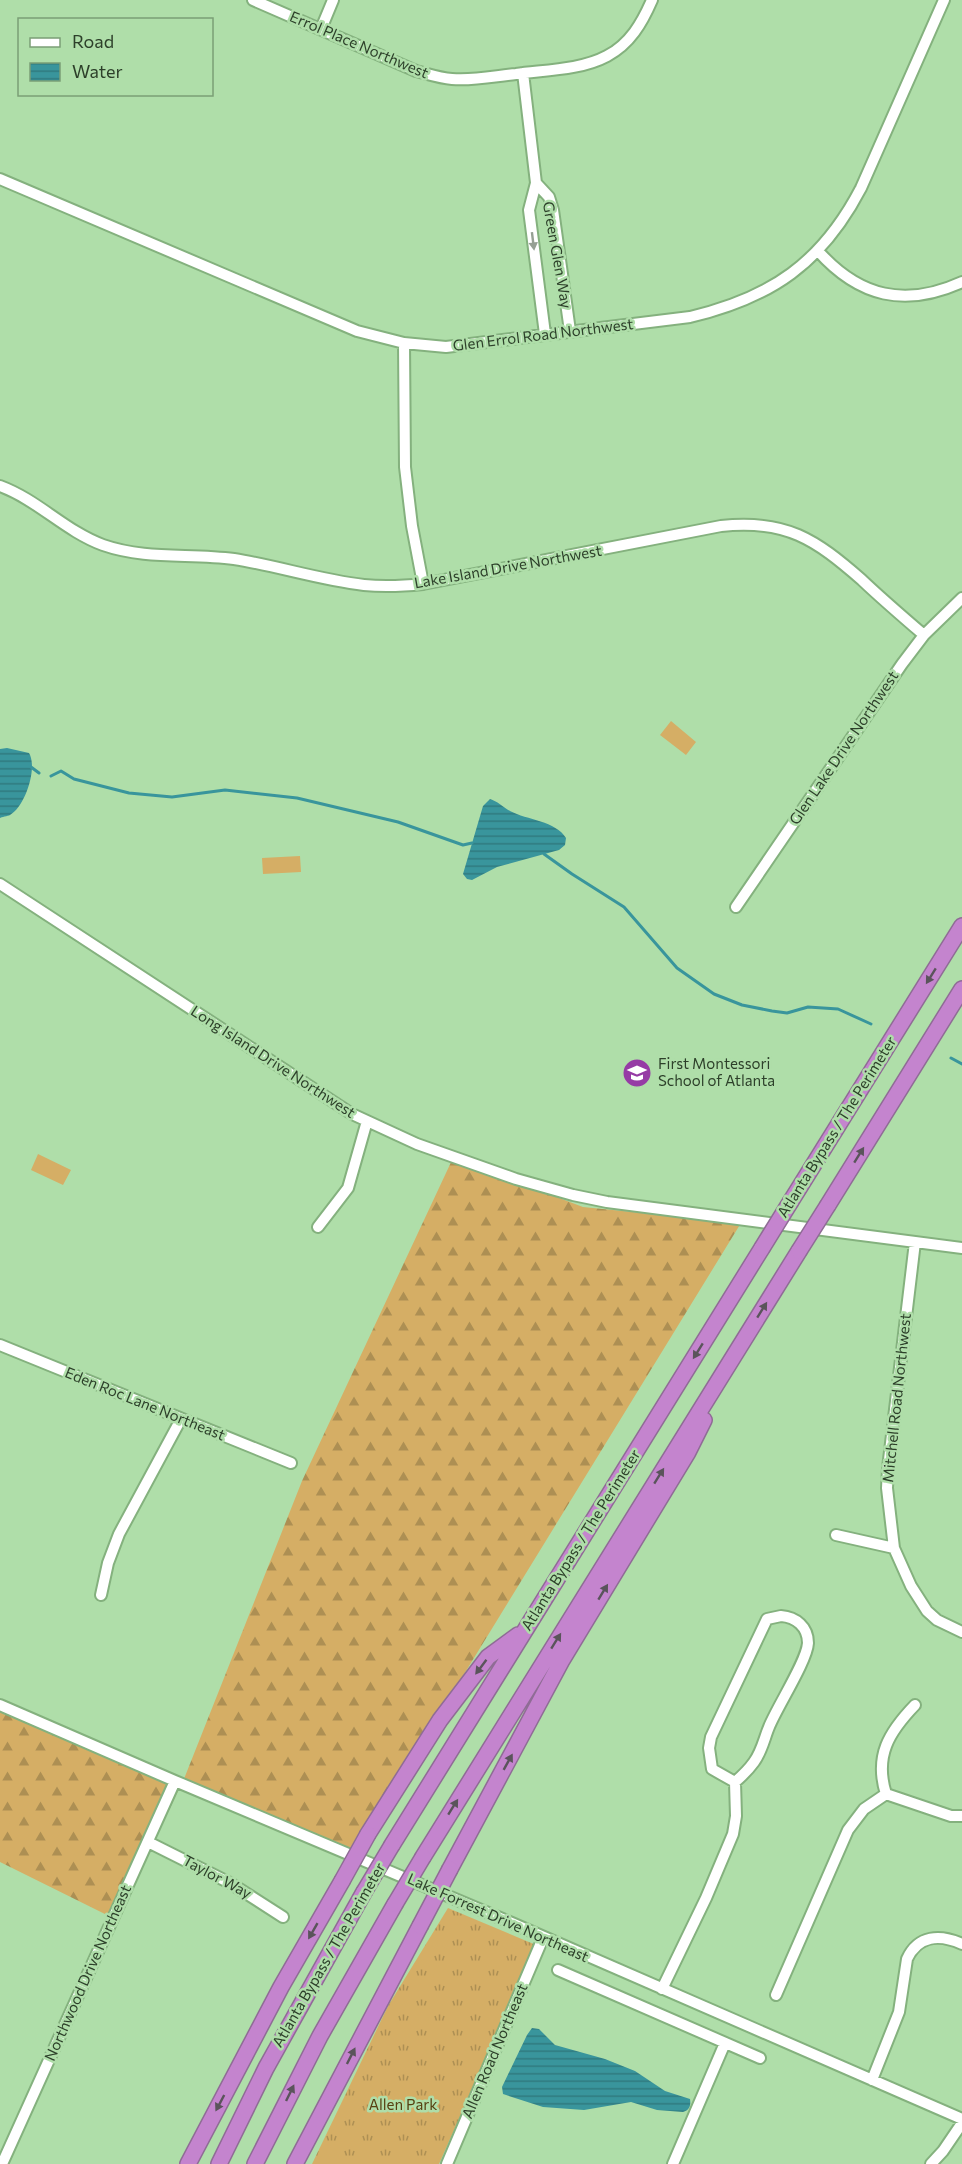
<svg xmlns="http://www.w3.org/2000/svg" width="962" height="2164" font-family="Commissioner,sans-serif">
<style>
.grass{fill:url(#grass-tufts)}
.forest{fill:url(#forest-firs)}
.pitch{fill:#d5ae65}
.water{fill:url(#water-rules)}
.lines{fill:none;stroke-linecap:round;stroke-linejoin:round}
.stream{stroke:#39959c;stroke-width:3}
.minor-casing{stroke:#84b17e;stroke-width:14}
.highway-casing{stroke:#8f6c95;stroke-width:18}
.minor{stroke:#fff;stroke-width:10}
.highway{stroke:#c484ce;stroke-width:15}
.highway-bridge-casing{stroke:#8f6c95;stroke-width:18;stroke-linecap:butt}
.highway-bridge{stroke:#c484ce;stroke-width:15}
.oneway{fill:#96a094}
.oneway2{fill:#5a545b}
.labels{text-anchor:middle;stroke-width:5;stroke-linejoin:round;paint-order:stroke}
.street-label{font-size:15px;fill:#2d402a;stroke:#afdea9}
.poi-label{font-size:15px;fill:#2d402a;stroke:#afdea9;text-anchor:start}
.park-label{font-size:15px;fill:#574011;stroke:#afdea9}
</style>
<defs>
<pattern id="grass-tufts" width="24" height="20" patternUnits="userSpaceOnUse" patternTransform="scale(1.5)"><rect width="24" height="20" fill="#d5ae65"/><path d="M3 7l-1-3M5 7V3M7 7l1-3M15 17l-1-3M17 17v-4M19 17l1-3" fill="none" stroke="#ad8f53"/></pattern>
<pattern id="forest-firs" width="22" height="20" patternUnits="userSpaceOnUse" patternTransform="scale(1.5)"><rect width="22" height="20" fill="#d5ae65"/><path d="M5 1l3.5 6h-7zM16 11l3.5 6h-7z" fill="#ad8f53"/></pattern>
<pattern id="water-rules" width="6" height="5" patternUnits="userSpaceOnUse" patternTransform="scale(1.5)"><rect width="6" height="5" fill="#39959c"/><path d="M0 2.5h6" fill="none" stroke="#307b7f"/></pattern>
</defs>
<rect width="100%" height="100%" fill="#afdea9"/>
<path class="grass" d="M448 1908 536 1945 439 2164H312L388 2006Z"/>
<path class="forest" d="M453 1158 583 1207 741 1223 353 1855 179 1789 117 1920 0 1862V1709L180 1789 302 1481Z"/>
<path class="pitch" d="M671 721 696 742 686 755 660 735Z
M300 856 301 872 263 874 262 858Z
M38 1154 71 1170 63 1185 31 1170Z"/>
<path class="water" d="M7 748 29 753C38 768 25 807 10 815 8 816 1 817 0 818V749Z
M490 799C497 801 503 807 510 811 527 820 556 821 566 838L565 845 559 850 497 867 472 880 467 879 463 874 483 806Z
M532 2028 539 2029 555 2045 605 2059 635 2071 665 2091 690 2099C691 2105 690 2110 683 2112L657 2110 631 2102 584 2110 543 2107 503 2094 502 2087 527 2035Z"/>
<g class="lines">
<path class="stream" d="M31 767 39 773
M51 776 61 771 74 779 129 793 172 797 225 790 297 798 398 822 463 845 472 843
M544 854 572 874 624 907 677 968 714 994 742 1005 772 1011 787 1013 808 1007 838 1009 871 1024
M951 1058 962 1064"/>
<g class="minor-casing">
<path id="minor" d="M253 0 416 71C428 74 439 78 452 79 473 81 495 76 516 74 545 70 581 70 607 56 630 44 642 23 652 0
M321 29 333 0
M523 73 536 183 529 210 545 334
M0 179 357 331 404 343 446 347 690 317C771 298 822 263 861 188L944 0
M536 183 549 197 553 210 570 331
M818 251C859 297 905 308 962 282
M404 343 405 467 412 526 423 584
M0 486C38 500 65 531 103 545 146 560 190 553 234 559 278 566 320 580 364 585 384 587 404 586 423 584L721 526C786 519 815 539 862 580 882 599 903 617 924 635
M0 884 352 1114 417 1144 516 1179 573 1195 607 1202 962 1248
M736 907 902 664 924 635 962 598
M318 1227 348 1188 367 1121
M915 1242 888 1468 887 1488 894 1548 911 1586 927 1611 937 1620 962 1632
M0 1345 291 1463
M836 1535 894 1548
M101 1595 108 1563 119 1534 181 1419
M781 1616C796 1617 808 1627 808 1643 807 1661 777 1707 769 1727 764 1739 762 1751 754 1762 749 1769 742 1776 735 1782L712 1769 709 1748 711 1737 767 1619Z
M0 1705 175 1781 512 1923 962 2119
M886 1794C874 1756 889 1732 915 1705
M886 1794 951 1816H962
M148 1842 230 1883 283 1917
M558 1970 760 2058
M662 1989 706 1898 733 1834 736 1816 735 1782
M776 1995 848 1830 864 1809 886 1794
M872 2080 899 2012 907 1959C918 1935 940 1934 962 1944
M2 2164 175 1781
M447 2164 543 1938
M673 2164 725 2043
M931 2164 943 2151 962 2123"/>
</g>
<g class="highway-casing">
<path id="highway" d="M791 1201 962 926
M828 1205 962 989
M368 1834 440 1720 488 1657 518 1635
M392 1845 762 1248
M423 1857 799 1251
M450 1869 562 1660 688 1452 704 1420
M188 2164 281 1987 342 1881
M219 2164 266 2068 364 1892
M255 2164 320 2036 395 1904
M295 2164 420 1926"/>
</g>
<use href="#minor" class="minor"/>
<use href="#highway" class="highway"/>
<g class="highway-bridge-casing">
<path id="highway-bridge" d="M762 1248 791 1201
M799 1251 828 1205
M342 1881 368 1834
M364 1892 392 1845
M395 1904 423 1857
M420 1926 450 1869"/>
</g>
<use href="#highway-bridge" class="highway-bridge"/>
</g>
<defs><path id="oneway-solid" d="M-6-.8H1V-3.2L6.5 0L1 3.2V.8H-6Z" transform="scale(1.5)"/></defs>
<use class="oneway" href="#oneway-solid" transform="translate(533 241) rotate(83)"/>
<g class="oneway2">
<use href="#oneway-solid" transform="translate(931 976) rotate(122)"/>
<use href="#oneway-solid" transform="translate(859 1155) rotate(-58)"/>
<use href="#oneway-solid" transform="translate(762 1310) rotate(-58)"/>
<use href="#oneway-solid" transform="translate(698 1351) rotate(122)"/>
<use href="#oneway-solid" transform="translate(659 1476) rotate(-58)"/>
<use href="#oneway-solid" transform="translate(603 1592) rotate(-59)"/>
<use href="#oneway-solid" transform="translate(556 1641) rotate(-58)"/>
<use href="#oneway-solid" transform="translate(481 1667) rotate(127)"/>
<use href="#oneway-solid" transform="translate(508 1762) rotate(-61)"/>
<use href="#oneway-solid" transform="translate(453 1807) rotate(-58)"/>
<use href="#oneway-solid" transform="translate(313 1931) rotate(120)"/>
<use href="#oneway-solid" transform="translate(351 2056) rotate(-63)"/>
<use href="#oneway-solid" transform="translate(290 2093) rotate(-64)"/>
<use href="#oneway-solid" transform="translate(220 2103) rotate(118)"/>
</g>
<defs>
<g id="school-disc" transform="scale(1.5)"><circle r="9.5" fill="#963ba5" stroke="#afdea9"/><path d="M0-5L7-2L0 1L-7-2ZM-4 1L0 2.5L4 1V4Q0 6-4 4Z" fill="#fff"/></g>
</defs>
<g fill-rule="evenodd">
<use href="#school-disc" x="637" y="1073"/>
</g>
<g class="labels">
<g class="street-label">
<text transform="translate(359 45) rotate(23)" y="5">Errol Place Northwest</text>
<text transform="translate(557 255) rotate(80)" y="5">Green Glen Way</text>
<text transform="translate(543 335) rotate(-7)" y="5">Glen Errol Road Northwest</text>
<text transform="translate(508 567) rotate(-10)" y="5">Lake Island Drive Northwest</text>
<text transform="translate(844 748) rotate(-56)" y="5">Glen Lake Drive Northwest</text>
<text transform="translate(273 1062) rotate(33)" y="5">Long Island Drive Northwest</text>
<text transform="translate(837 1127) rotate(-58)" y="5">Atlanta Bypass / The Perimeter</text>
<text transform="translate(897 1398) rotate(-84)" y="5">Mitchell Road Northwest</text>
<text transform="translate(145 1404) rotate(22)" y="5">Eden Roc Lane Northeast</text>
<text transform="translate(581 1540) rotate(-58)" y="5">Atlanta Bypass / The Perimeter</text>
<text transform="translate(217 1877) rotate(28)" y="5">Taylor Way</text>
<text transform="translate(498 1918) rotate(24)" y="5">Lake Forrest Drive Northeast</text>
<text transform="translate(329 1955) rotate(-60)" y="5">Atlanta Bypass / The Perimeter</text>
<text transform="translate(88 1973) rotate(-66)" y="5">Northwood Drive Northeast</text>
<text transform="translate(495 2051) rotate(-67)" y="5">Allen Road Northeast</text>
</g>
<g class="poi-label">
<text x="658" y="1069">First Montessori<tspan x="658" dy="17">School of Atlanta</tspan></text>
</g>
<g class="park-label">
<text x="403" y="2110">Allen Park</text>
</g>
</g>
<rect x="18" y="18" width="195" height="78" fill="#afdea9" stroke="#7b9f76" stroke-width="1.5"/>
<rect x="30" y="38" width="30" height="9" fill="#ffffff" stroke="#7b9f76" stroke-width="1.5"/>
<text x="72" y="48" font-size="18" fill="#2d402a">Road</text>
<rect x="30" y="63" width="30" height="18" fill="url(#water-rules)" stroke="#7b9f76" stroke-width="1.5"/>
<text x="72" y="78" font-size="18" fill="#2d402a">Water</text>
</svg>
